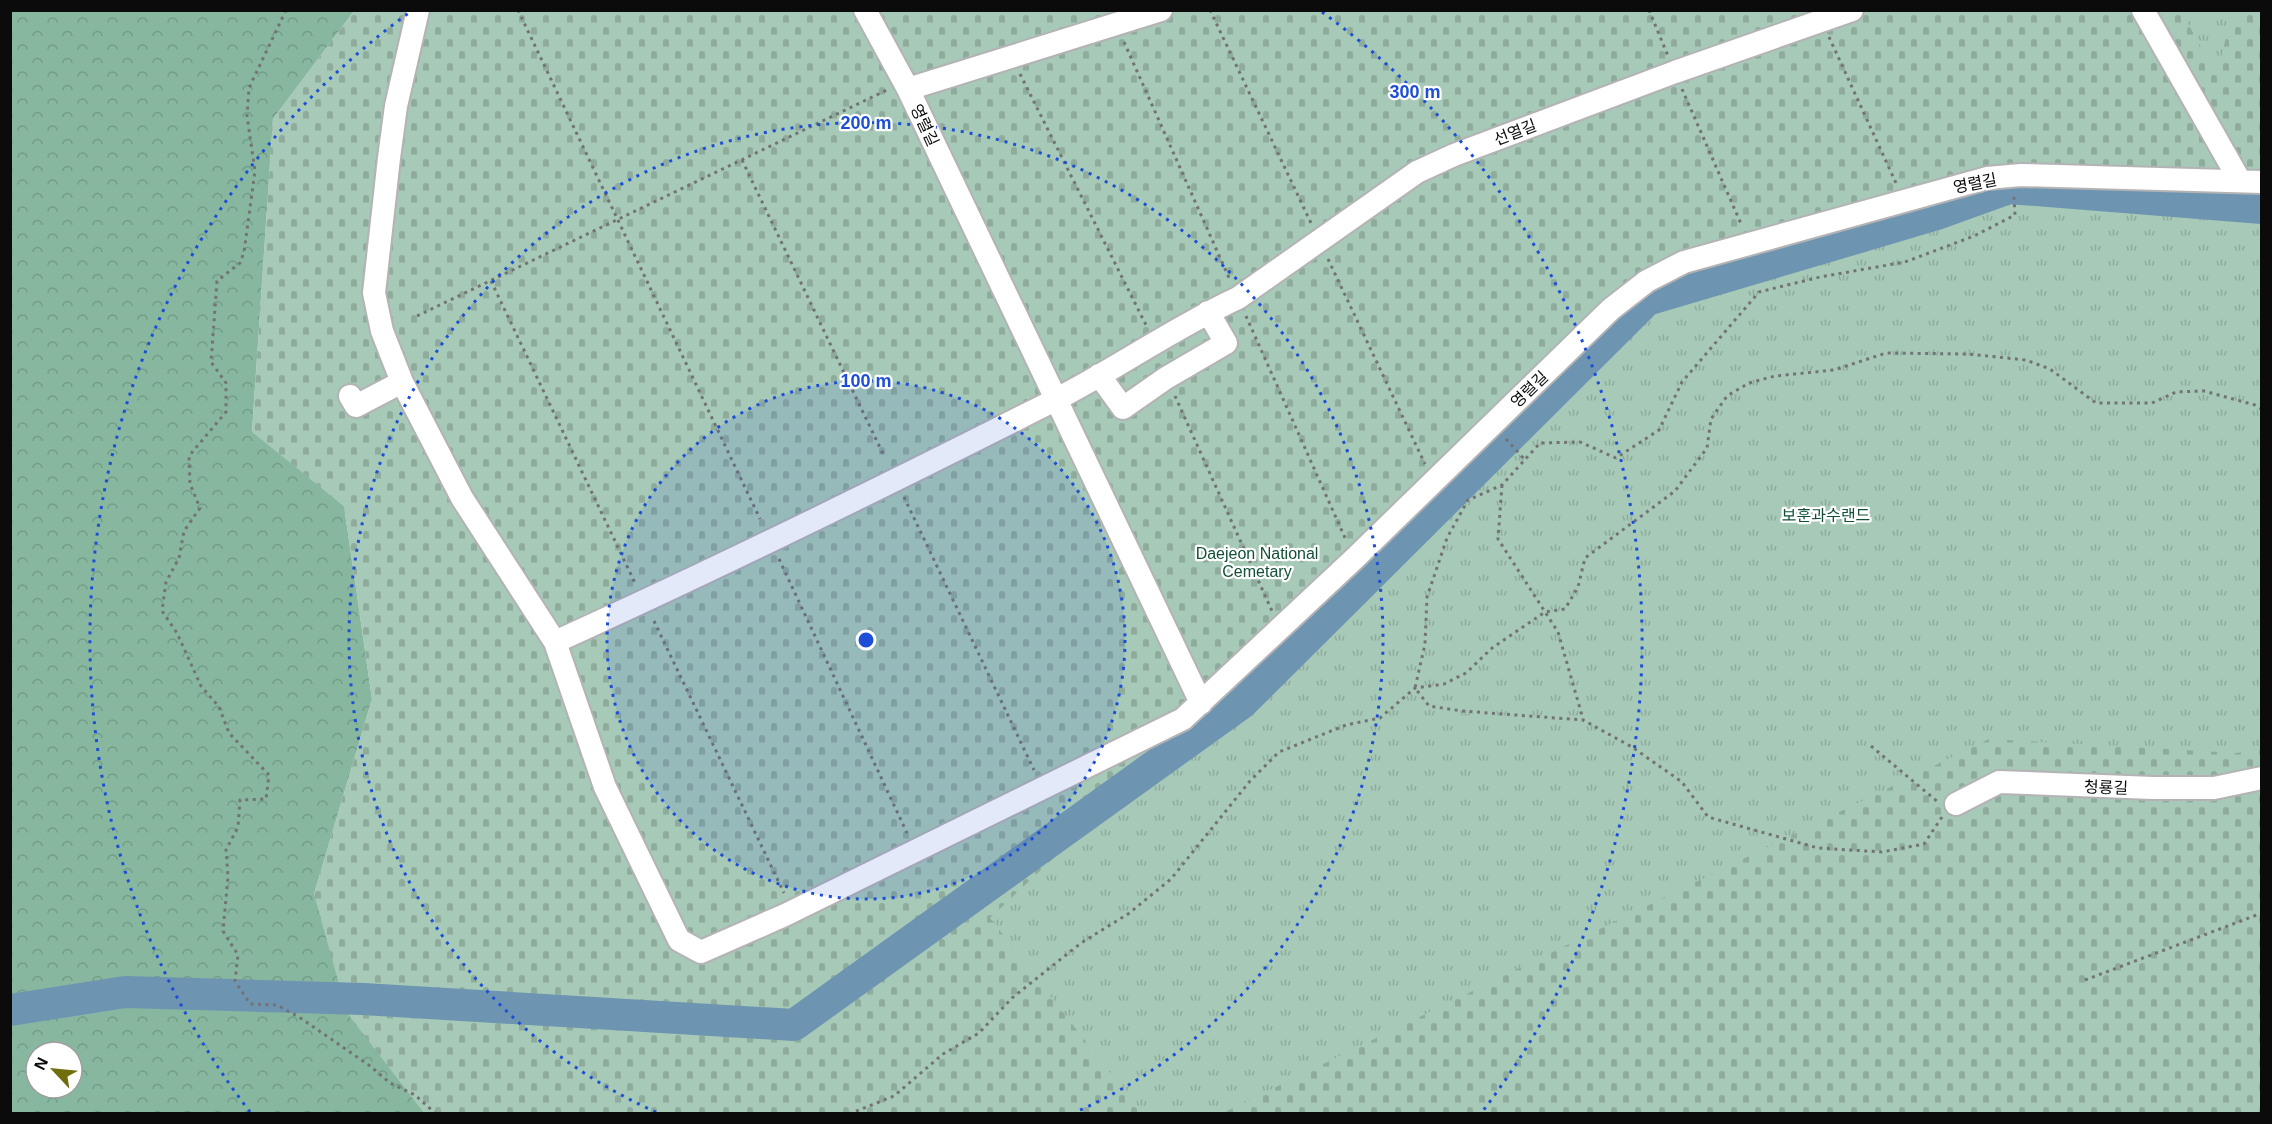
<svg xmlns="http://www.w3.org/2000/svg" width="2272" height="1124" font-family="Helvetica,'Noto Sans KR',sans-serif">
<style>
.forest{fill:url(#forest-crowns);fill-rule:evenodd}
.cemetery{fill:url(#cemetery-stones)}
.park{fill:url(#park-tufts)}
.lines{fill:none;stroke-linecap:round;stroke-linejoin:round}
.river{stroke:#6d95b2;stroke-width:32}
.minor-casing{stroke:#b3b3b5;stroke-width:26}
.path{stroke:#737375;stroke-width:3;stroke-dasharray:3 4.5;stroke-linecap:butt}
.minor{stroke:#fff;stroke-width:22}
.ring{fill:none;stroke:#1d4ed8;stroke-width:3;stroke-dasharray:3 6}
.labels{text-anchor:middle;stroke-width:4.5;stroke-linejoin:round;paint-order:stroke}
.street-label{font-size:16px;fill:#0b0b0c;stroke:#fff}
.park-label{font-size:16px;fill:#124f37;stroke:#fff}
.centre{fill:#1d4ed8;stroke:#fff;stroke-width:3}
.ring-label{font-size:18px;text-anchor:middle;font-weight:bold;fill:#1d4ed8;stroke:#fff;stroke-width:4.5;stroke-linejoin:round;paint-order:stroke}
</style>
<defs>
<pattern id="forest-crowns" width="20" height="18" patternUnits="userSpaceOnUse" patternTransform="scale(1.5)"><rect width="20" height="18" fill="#87b79f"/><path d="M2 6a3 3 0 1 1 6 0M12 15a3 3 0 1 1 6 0" fill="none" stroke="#739c88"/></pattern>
<pattern id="cemetery-stones" width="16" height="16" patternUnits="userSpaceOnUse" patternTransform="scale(1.5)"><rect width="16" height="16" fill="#a7c9b7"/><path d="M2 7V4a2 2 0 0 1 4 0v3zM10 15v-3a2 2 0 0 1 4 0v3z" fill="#8eab9c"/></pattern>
<pattern id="park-tufts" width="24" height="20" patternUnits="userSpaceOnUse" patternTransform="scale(1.5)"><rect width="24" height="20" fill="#a7c9b7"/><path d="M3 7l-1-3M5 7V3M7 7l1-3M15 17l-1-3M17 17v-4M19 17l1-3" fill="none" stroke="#8eab9c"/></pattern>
</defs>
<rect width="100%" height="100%" fill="#dfdfe1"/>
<path class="forest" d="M10 11H354L273 119 252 431 344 506 372 699 314 894 1096 1113H11ZM36 1052H72V1088H36Z"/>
<path class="cemetery" d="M354 11H2261V1113H424L347 1013 314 894 372 699 344 506 252 432 273 119Z"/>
<path class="park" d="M2181 11H2232L2217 76Z
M2036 183 2261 199V750L2236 753 1989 739 1223 1113H1141L990 918 1370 560 1688 271 1928 199Z"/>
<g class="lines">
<path class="river" d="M10 1010 125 992 363 999 794 1025 1242 703 1647 300 1937 214 2009 188 2262 208"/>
<g class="minor-casing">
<path id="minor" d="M418 10 396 106 389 158 374 293 382 331 402 382 462 498 555 642 605 787 679 940 701 952 785 915 1183 719 1354 559 1611 309 1647 281 1684 262 1987 178 2021 175 2262 182
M865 10 908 89
M1161 10 908 89 1201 703
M2143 10 2240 181
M1099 375 1123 408 1166 378 1226 343 1208 312
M350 396 356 406 402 382
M555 642C723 566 887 485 1051 402 1115 370 1173 328 1238 298L1417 172 1454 155 1675 72 1852 10
M1956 804 1999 782 2153 788H2214L2262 778"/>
</g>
<path class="path" d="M286 10 249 88 247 116 255 171 244 252 240 263 217 281 211 362 226 383V412L189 456 190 484 200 508 184 531 179 558 166 582 162 611 177 633 201 686 219 707 229 733 269 775 266 799 240 800 238 827 226 850 228 877 223 931 238 955 235 981 250 1004 277 1005 299 1017 370 1066 390 1083 415 1095 436 1114
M518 10 760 519
M1210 10 1311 223
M1649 10 1668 56
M1829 37 1896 183
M1124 42 1230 280
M1020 74 1146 325
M1682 89 1742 226
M742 160 884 456
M1328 259 1425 464
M491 281 635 583
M417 316 887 90
M1246 316 1346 540
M1175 396 1272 611
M1506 439 1525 460
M1502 485 1498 539 1558 632 1583 719
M904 497 1034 770
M779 559 907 833
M654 621 784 893
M1871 746 1938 802
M1942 817 1924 844 1882 852 1818 848 1708 817 1682 782 1632 747 1583 720 1462 711 1429 706 1415 688 1425 644 1427 597 1447 538 1468 500 1502 485 1540 443 1580 442 1616 458 1659 430 1682 382 1759 292 1820 277 1905 262 1974 236 2015 215 2014 197
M2085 980 2262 913
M849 1114 894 1096 943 1054 979 1033 1012 998 1081 943 1128 914 1171 879 1250 781 1279 752 1346 725 1380 718 1415 688 1444 684 1466 673 1492 648 1545 612 1565 609 1578 587 1585 558 1675 491 1707 448 1711 419 1727 396 1749 383 1775 376 1834 370 1886 353 1968 354 2026 360 2050 369 2096 403H2152L2176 392 2204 391 2255 405 2262 409"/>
<use href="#minor" class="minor"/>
</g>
<circle cx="866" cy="640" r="259" fill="#1d4ed8" fill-opacity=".12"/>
<g class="ring">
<circle cx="866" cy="640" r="259"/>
<path d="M656 1112A517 517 0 1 1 1076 1112"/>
<path d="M250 1112A776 776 0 0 1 410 12M1322 12A776 776 0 0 1 1482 1112"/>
</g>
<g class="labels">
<g class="street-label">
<text transform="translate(925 125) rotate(65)" y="6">영렬길</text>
<text transform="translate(1515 132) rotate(-21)" y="6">선열길</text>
<text transform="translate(1975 183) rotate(-11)" y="6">영렬길</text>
<text transform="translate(1529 389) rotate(-44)" y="6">영렬길</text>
<text transform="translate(2106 787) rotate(2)" y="6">청룡길</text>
</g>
<g class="park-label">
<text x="1826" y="521">보훈과수랜드</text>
<text x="1257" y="559">Daejeon National<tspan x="1257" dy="18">Cemetary</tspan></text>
</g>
</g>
<circle cx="866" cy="640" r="9" class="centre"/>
<g class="ring-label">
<text x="1415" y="98">300 m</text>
<text x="866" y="129">200 m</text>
<text x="866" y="387">100 m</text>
</g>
<rect width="2272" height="1124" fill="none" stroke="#0b0b0c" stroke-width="24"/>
<g transform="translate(54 1070) rotate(296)"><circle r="28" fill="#ffffff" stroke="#9d9d9e" stroke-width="1.5"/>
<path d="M0-4.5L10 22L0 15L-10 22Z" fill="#6e6e0f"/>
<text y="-9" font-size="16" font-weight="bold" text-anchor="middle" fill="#0b0b0c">N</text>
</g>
</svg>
